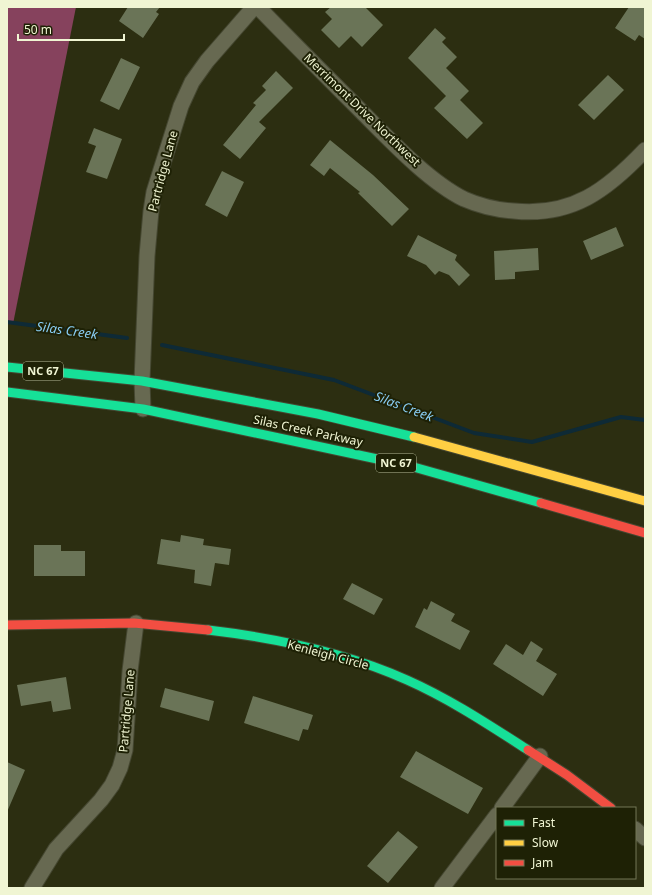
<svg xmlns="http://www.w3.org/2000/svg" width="652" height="895" font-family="'Noto Sans',sans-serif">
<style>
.forest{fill:#86425d}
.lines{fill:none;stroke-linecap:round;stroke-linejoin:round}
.stream{stroke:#0e2a36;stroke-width:4}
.building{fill:#6a7457}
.street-casing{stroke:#454731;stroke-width:17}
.fast-casing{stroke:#454731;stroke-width:11}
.slow-casing{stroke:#454731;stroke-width:11}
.jam-casing{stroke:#454731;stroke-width:11}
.street{stroke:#676951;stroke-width:15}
.fast{stroke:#16e098;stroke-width:9}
.slow{stroke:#ffcf43;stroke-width:9}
.jam{stroke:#f24e42;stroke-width:9}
.labels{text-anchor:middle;stroke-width:4;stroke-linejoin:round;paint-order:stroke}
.shield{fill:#1e2105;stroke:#b1b595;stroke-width:1}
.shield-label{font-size:11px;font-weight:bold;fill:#f0f5d3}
.street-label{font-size:12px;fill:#f0f5d3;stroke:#1e2105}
.water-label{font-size:13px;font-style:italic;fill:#89cdf3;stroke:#1e2105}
</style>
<rect width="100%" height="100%" fill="#2c2e11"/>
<path class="forest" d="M7 7H76L13 324H7Z"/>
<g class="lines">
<path class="stream" d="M7 322 127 338
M162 345 334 380 474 433 532 442 621 417 645 420"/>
</g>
<path class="building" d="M128 7H160L156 12 159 14 143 38 119 21Z
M331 7H365L383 25 362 47 351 36 339 48 321 30 332 19 325 12Z
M629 7H645V39L639 35 635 41 615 28Z
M435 28 446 38 442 42 457 57 446 68 469 91 460 100 483 123 467 139 434 108 446 96 408 58Z
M121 58 140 67 119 110 100 101Z
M276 71 293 88 259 122 266 128 240 159 223 145 256 105 253 103 266 90 262 86Z
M608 75 624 90 594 120 578 105Z
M94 128 122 139 107 179 86 172 96 146 88 143Z
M330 140 373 175 409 209 392 226 358 193 360 192 330 168 324 176 310 165Z
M222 171 244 182 227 217 205 205Z
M616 227 624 246 591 260 583 241Z
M418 235 457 255 455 260 470 275 459 286 449 275 439 271 435 275 426 265 407 256Z
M538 248 539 270 515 272V279L495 280 494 251Z
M181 535 204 539 203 545 231 549 229 565 215 563 211 586 194 583 195 570 157 564 161 539 180 542Z
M34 545H61V551H85V576H34Z
M352 583 383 599 374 615 343 599Z
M431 601 455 614 451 621 470 631 460 650 415 627 424 608 427 610Z
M531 641 543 649 536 661 557 674 543 696 493 664 506 644 523 655Z
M66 677 71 709 53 712 51 701 21 706 17 685Z
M165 688 214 701 209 721 160 707Z
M253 696 313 715 308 730 303 729 299 741 244 723Z
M416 751 483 788 468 814 400 777Z
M7 762 25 770 7 812Z
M398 831 418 847 388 883 367 866Z"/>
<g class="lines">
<g class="street-casing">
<path id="street" d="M258 7C292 42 326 76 361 111 389 139 428 181 464 199 480 206 497 210 514 211 572 217 607 190 645 150
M143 409 142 381 147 256 151 211 154 192 181 106 192 82 207 61 254 7
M502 808 540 756
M635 829 645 838
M32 888 56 849 101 800 112 785 120 768 125 750 130 671 136 623
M442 888 497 815"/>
</g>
<g class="fast-casing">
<path id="fast" d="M7 367 142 381 318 414 414 437
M7 392 143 409 410 466 541 503
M208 630C276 638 345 652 407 680 450 699 489 725 528 750"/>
</g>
<g class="slow-casing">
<path id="slow" d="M414 437 645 501"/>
</g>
<g class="jam-casing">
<path id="jam" d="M541 503 645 533
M7 625 134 623 208 630
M528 750 567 775 611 808"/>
</g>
<use href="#street" class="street"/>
<use href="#fast" class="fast"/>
<use href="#slow" class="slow"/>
<use href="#jam" class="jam"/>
</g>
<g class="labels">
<g class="shield">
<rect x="23" y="362" width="40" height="18" rx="3"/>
<rect x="376" y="454" width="40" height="18" rx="3"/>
</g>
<g class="shield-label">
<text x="43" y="375">NC 67</text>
<text x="396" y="467">NC 67</text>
</g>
<g class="street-label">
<text transform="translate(362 110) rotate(44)" y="4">Merrimont Drive Northwest</text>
<text transform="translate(163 171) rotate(-75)" y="4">Partridge Lane</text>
<text transform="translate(308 431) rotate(12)" y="4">Silas Creek Parkway</text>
<text transform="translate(328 655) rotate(15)" y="4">Kenleigh Circle</text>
<text transform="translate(127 711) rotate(-85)" y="4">Partridge Lane</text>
</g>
<g class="water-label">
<text transform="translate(67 330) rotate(8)" y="5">Silas Creek</text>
<text transform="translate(404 406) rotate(21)" y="5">Silas Creek</text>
</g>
</g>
<rect width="652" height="895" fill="none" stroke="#f0f5d3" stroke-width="16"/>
<rect x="496" y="807" width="140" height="72" fill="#1e2105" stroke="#727657"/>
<rect x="504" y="820" width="20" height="6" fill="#16e098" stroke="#727657"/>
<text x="532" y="827" font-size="12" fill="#f0f5d3">Fast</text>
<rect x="504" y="840" width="20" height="6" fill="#ffcf43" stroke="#727657"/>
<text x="532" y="847" font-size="12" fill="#f0f5d3">Slow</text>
<rect x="504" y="860" width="20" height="6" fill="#f24e42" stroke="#727657"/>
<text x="532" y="867" font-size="12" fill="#f0f5d3">Jam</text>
<path d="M18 34v6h106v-6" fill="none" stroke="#f0f5d3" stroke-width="2"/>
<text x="24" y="34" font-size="12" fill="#f0f5d3" stroke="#1e2105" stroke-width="3" paint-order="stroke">50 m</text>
</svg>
